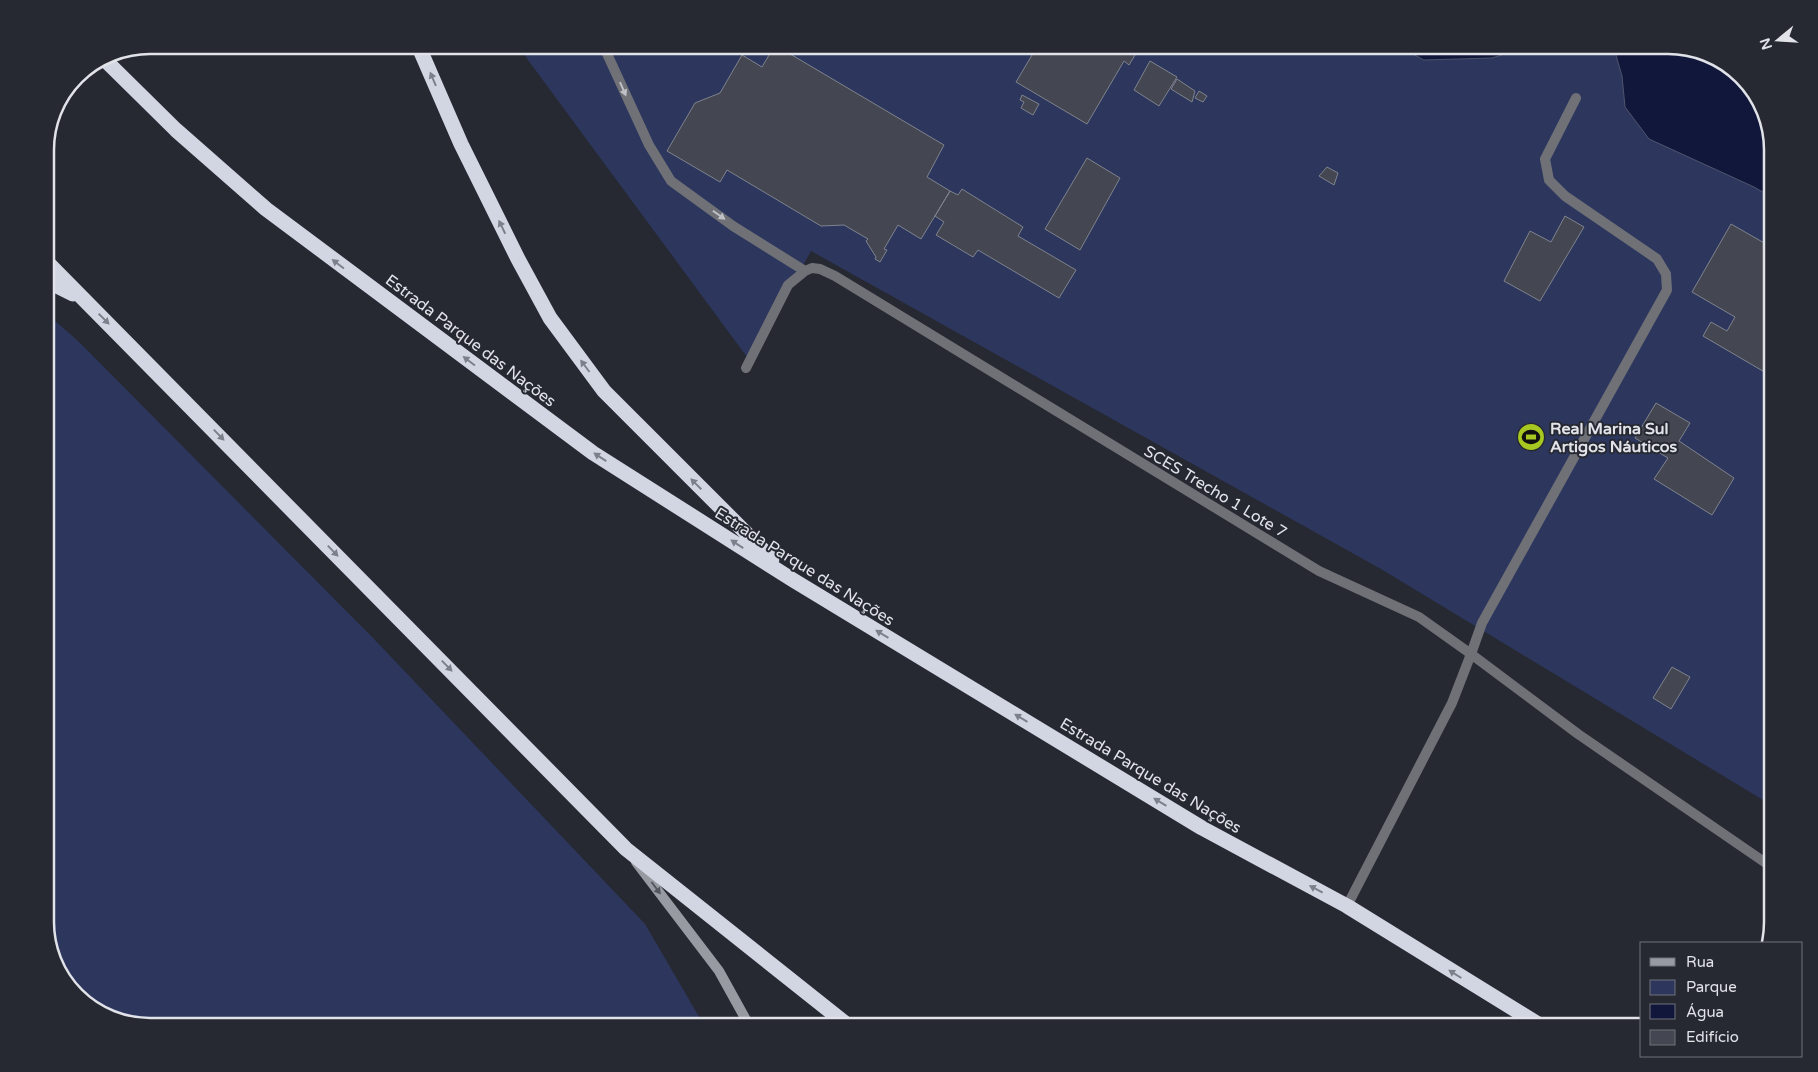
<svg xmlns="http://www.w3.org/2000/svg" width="1818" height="1072" font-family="'Varela Round',sans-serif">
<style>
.green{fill:#2d375e}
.water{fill:#10173a;stroke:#4f546e}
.building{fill:#444751;stroke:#7f838d}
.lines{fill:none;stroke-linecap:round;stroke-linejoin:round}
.lane{stroke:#6f7176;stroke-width:10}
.secondary{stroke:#979aa1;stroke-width:10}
.highway{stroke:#d2d6e2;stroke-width:15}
.oneway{fill:#7c808a}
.oneway2{fill:#bfc1c6}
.oneway3{fill:#53565e}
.labels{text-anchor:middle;stroke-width:4;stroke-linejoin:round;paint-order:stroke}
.street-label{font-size:16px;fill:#e1e3e9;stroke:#262932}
.poi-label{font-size:16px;font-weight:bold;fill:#e1e3e9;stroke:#262932;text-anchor:start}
.rim{fill:none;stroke:#e1e3e9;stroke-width:2.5}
</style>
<rect width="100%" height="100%" fill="#262932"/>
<path class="green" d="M520 45H1395L1424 60 1492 58 1533 45H1613L1622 76 1625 107 1773 198V806L1381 569 811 251 750 361 528 60Z
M45 312 79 342 374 639 645 924 705 1027H150L97 1013 59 975 45 928Z"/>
<path class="water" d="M1396 45H1533L1492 58 1424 60Z
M1613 45H1668L1721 59 1759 97 1773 144V198L1754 187 1649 139 1625 107 1622 76Z"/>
<path class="building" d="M622 45H645L626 54Z
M775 45 944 145 927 177 950 191 921 239 898 225 884 249 887 250 880 262 875 259 876 257 866 241 868 239 844 225 821 226 727 170 720 182 667 151 695 103 720 93 742 55 762 67Z
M1038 45H1141L1129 65 1124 61 1087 124 1016 82Z
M1150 61 1177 77 1159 106 1134 90Z
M1177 79 1195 91 1192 102 1171 89Z
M1199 91 1207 96 1203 102 1195 98Z
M1022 95 1039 104 1033 115 1021 108 1024 102 1020 100Z
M1087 158 1120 178 1080 250 1045 229Z
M1327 167 1338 173 1334 185 1319 176Z
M962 189 1023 227 1018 236 1076 270 1059 298 978 250 973 257 936 235 944 222 935 216 950 191 958 195Z
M1565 216 1584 227 1540 301 1504 281 1530 231 1551 242Z
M1731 224 1773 248V377L1703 336 1711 322 1727 331 1735 317 1692 292Z
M1656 403 1690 423 1679 441 1734 478 1712 515 1654 479 1668 458 1635 438Z
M1672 667 1690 677 1671 709 1653 698Z"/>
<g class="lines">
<path class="lane" d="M603 45 649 145 671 181 733 226 805 271
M1576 98 1545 159 1549 180 1565 196 1657 259 1666 274 1667 290 1482 623 1471 654 1578 734 1773 868
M746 368 788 285 805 271 812 268 820 269 835 276 1319 571 1419 617 1471 654 1452 703 1347 906"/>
<path class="secondary" d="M636 862 719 971 750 1027"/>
<path class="highway" d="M418 45 461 144 518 259 550 318 604 391 772 559
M103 58 176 130 266 209 593 453 793 580 1202 828 1347 906 1543 1027
M45 260 626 849 850 1027
M45 280 73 294"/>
</g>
<defs><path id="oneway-solid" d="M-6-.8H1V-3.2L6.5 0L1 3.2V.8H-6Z" transform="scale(1.25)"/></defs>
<g class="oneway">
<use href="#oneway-solid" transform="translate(433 79) rotate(-113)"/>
<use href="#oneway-solid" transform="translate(502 227) rotate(-116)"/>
<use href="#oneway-solid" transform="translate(338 264) rotate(-143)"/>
<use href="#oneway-solid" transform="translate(104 319) rotate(45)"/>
<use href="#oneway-solid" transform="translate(469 361) rotate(-143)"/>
<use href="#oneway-solid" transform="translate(585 366) rotate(-127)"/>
<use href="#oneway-solid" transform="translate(219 435) rotate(46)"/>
<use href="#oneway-solid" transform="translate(600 457) rotate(-147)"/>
<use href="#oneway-solid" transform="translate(696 484) rotate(-135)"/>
<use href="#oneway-solid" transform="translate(737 544) rotate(-147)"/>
<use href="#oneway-solid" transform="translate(333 551) rotate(46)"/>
<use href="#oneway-solid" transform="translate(882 634) rotate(-149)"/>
<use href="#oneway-solid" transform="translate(447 666) rotate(46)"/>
<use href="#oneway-solid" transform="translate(1021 718) rotate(-149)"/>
<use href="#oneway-solid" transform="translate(1160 802) rotate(-149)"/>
<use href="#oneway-solid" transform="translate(1316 889) rotate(-152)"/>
<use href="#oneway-solid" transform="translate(1455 974) rotate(-148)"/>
</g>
<g class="oneway2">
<use href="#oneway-solid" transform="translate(623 89) rotate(66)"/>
<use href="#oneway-solid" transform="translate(719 215) rotate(35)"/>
</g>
<use class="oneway3" href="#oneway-solid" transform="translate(656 888) rotate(53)"/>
<defs>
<g id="stadium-disc" transform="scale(1.4375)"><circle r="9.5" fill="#a7c820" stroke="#262932"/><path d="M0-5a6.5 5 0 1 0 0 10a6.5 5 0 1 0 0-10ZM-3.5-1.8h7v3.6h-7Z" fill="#111"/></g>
</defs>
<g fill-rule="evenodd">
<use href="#stadium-disc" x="1531" y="437"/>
</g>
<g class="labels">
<g class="street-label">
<text transform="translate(471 340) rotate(37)" y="6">Estrada Parque das Nações</text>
<text transform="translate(1216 491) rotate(31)" y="6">SCES Trecho 1 Lote 7</text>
<text transform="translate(805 566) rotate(32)" y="6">Estrada Parque das Nações</text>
<text transform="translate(1151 775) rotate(31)" y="6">Estrada Parque das Nações</text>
</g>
<g class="poi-label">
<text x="1550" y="434">Real Marina Sul<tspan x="1550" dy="18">Artigos Náuticos</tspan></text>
</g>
</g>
<path d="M0 0H1818V1072H0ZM150 54H1668A96 96 0 0 1 1764 150V922A96 96 0 0 1 1668 1018H150A96 96 0 0 1 54 922V150A96 96 0 0 1 150 54Z" fill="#262932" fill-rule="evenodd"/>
<path class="rim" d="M150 54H1668A96 96 0 0 1 1764 150V922A96 96 0 0 1 1668 1018H150A96 96 0 0 1 54 922V150A96 96 0 0 1 150 54Z"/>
<rect x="1640" y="942" width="162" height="115" fill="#262932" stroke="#71737b"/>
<rect x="1650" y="958" width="25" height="8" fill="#979aa1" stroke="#71737b"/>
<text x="1686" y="967" font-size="15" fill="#e1e3e9">Rua</text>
<rect x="1650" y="980" width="25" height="15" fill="#2d375e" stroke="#71737b"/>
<text x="1686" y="992" font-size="15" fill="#e1e3e9">Parque</text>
<rect x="1650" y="1004" width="25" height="15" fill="#10173a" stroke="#71737b"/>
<text x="1686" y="1017" font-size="15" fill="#e1e3e9">Água</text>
<rect x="1650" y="1030" width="25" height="15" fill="#444751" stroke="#71737b"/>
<text x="1686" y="1042" font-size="15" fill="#e1e3e9">Edifício</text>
<g transform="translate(1778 40) rotate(252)" stroke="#262932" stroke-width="4" paint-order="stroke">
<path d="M0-4L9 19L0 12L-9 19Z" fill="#e1e3e9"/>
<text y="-8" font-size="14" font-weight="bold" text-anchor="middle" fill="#e1e3e9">N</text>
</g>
</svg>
